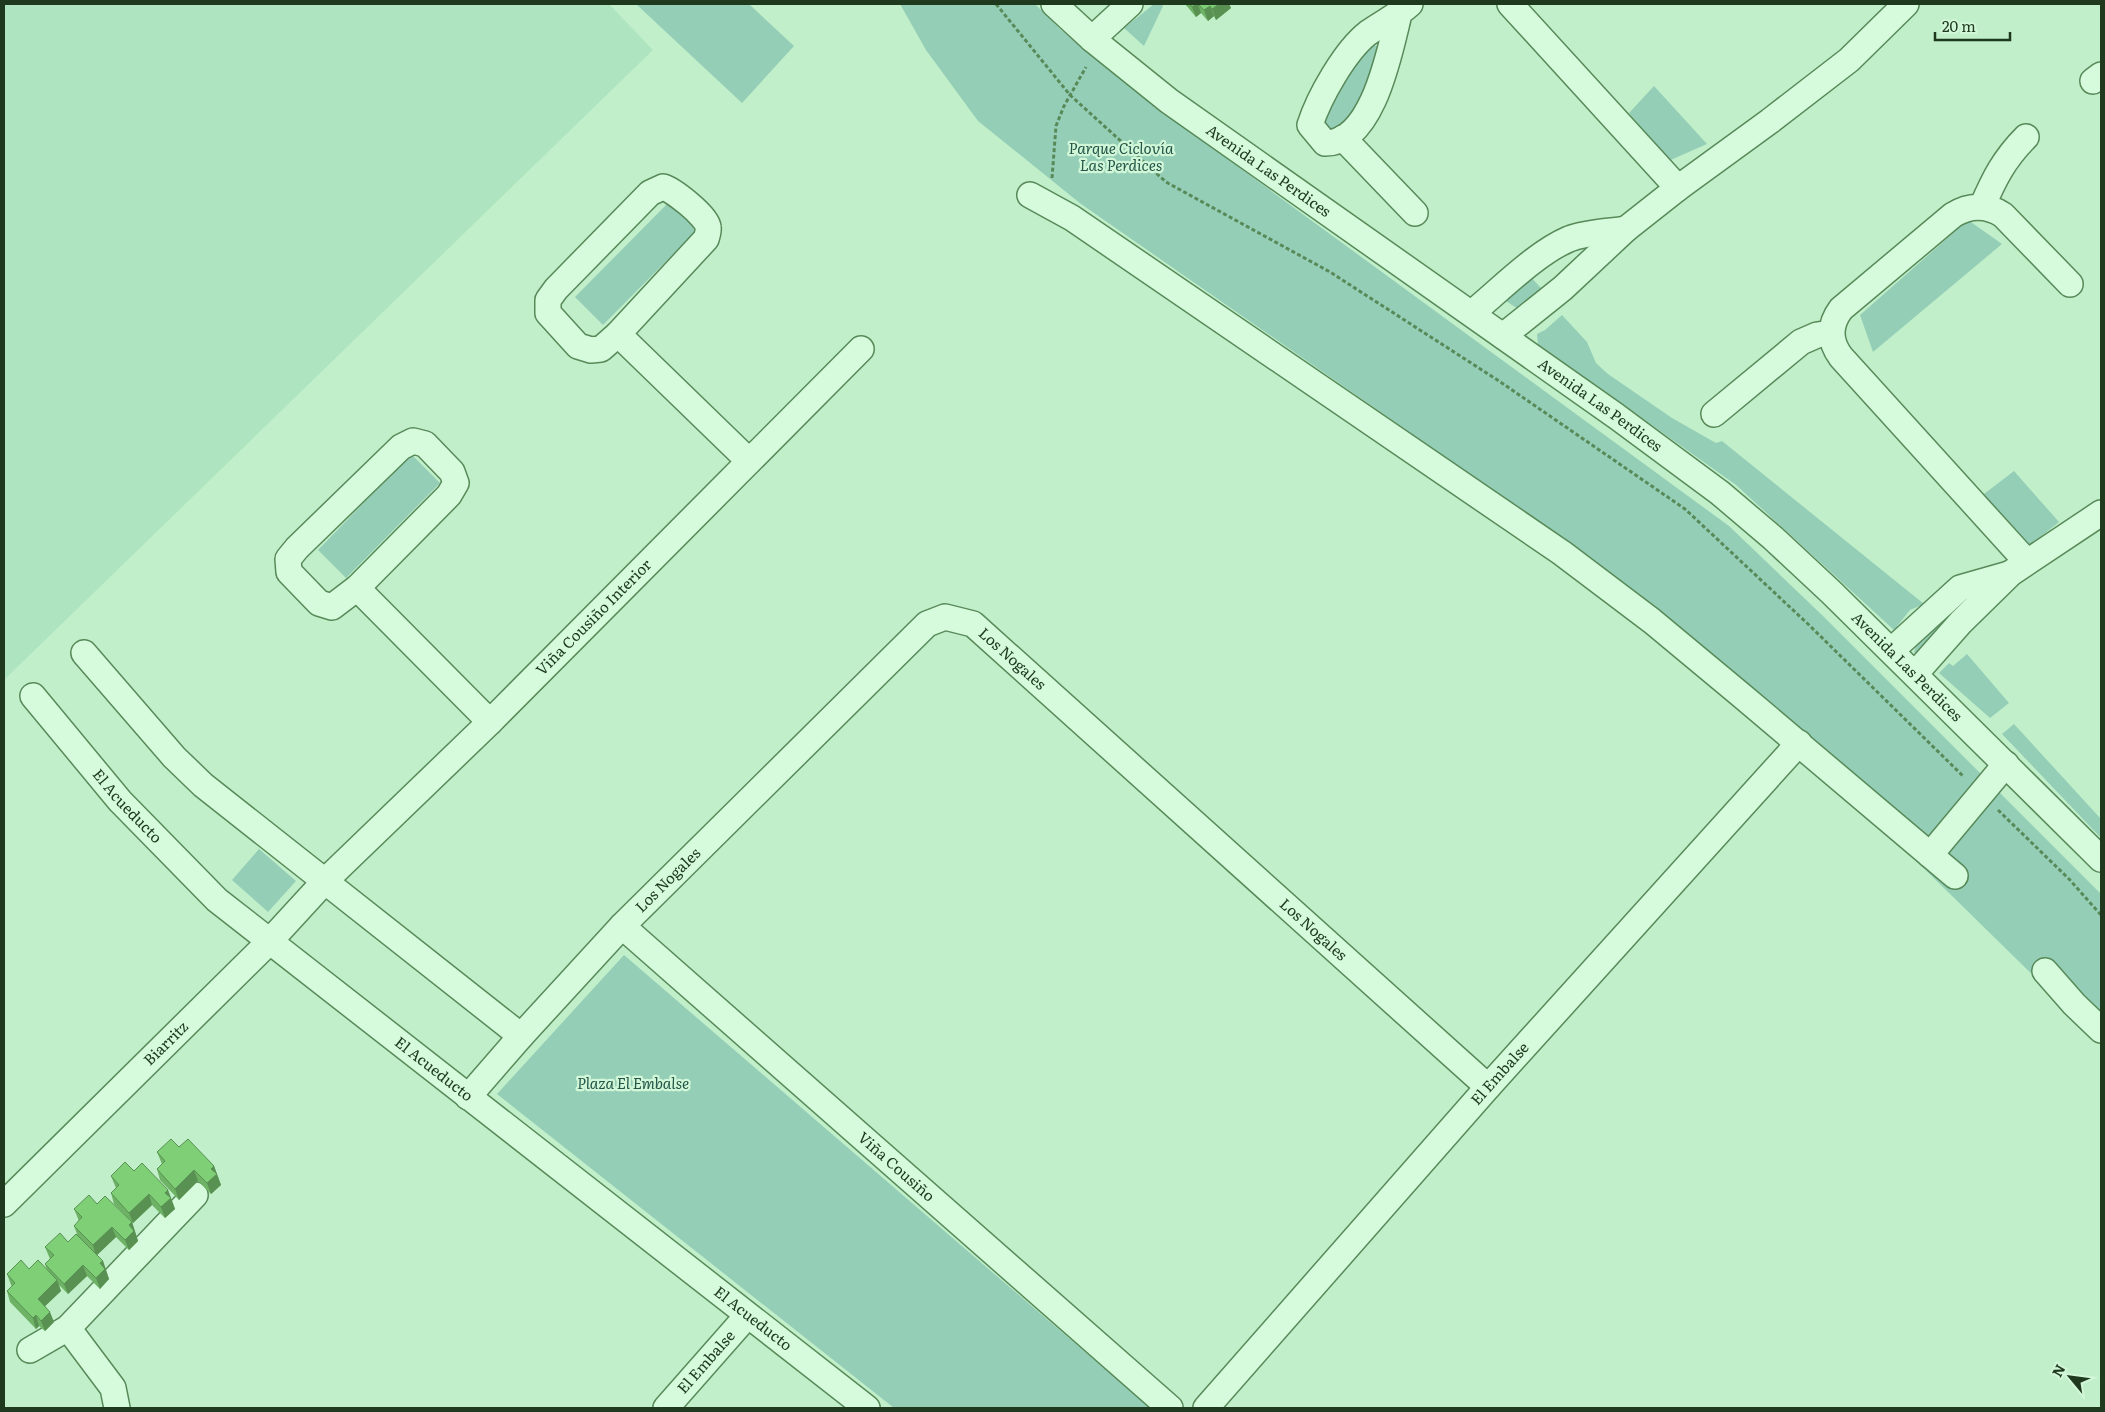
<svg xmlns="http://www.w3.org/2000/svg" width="2105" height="1412" font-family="Literata,serif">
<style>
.farmland{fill:#aee5c0}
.green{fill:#95ceb7}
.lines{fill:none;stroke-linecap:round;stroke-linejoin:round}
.minor-casing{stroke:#588a59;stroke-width:28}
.path{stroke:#588a59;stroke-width:3;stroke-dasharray:4 2.5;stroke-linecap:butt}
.minor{stroke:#d5fadc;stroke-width:25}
.wall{fill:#6db265}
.shaded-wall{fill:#599153}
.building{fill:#7fcf76;stroke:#599153}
.labels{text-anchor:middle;stroke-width:4.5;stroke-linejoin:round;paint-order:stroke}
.park-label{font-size:15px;font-style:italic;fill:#235648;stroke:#d1f7d8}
.street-label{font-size:15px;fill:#1e391d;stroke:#d1f7d8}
</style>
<rect width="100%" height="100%" fill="#c1efca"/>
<path class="farmland" d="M4 4H609L653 50 4 680Z"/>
<path class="green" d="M636 4H749L794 46 742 103Z
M900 4H1035L1061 30 1155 106 1729 526 1823 616 2101 894V1042L1745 693 1569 543 1081 204 978 121 926 50Z
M1154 4H1161L1163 6 1144 46 1124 28Z
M1370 44 1383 48 1372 91 1341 133 1328 132 1319 123 1326 105Z
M1654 86 1707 144 1666 162 1629 113Z
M669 202 697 230 603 325 575 297Z
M1968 220 2002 244 1873 352 1860 315Z
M1525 271 1542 289 1518 309 1503 299Z
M1562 315 1587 342 1596 363 1608 374 1672 418 1716 443 1722 441 1924 604 1910 610 1894 630 1736 485 1538 344 1537 334 1545 330Z
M411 454 440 483 346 578 318 550Z
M2014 471 2059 522 2028 547 1984 494Z
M1936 620 1945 631 1919 655 1914 652 1919 635Z
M1967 654 2009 703 1990 718 1939 673 1949 663 1953 666Z
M2014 724 2101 819V838L2002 734Z
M259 849 296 881 268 912 232 880Z
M624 955 1150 1408H894L497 1094Z"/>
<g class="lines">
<g class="minor-casing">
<g id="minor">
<path id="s1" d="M1054 4 1092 39 1169 101 1616 416 1720 493 1773 538 1832 593 2101 859"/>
<path d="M1510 4 1678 188"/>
<path d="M1399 14C1390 50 1373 144 1325 143L1310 125C1319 97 1345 51 1368 33 1382 23 1397 16 1410 4"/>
<path d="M1092 39 1130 4"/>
<path d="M2093 81 2101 75"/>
<path d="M1343 138 1415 213"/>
<path d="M663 187C673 190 707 216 708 227 709 230 707 236 706 239L618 334 601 349 591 350 578 346 548 313V300L556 289 650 193Z"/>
<path d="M1030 195 1072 218 1562 553 1652 621 1741 695 1955 876"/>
<path d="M1982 207C1994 179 2004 159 2026 137"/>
<path d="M1472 313C1500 290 1536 253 1569 239 1587 232 1607 232 1626 229"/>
<path d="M618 334 749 461"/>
<path d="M1503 336 1563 288 1626 229 1678 188 1770 121 1849 60 1906 4"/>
<path d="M1714 414 1801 342 1817 335 1831 333"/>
<path d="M413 441 425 444 452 472 456 483 449 495 357 588 332 607 319 603 289 572 288 559 297 548 401 447Z"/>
<path d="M2027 562 1841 357C1829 341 1829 325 1841 309L1953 215C1969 205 1986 204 2003 215L2070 284"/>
<path d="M357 588 490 722"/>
<path d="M1892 650 1960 588 2009 574"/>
<path d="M84 653 174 757 203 785 521 1036"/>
<path d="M1915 674 1961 622 2011 573 2101 513"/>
<path id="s2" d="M33 696 120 801 217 900 867 1408"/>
<path d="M1930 855 2006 764"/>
<path id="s3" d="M622 926 1170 1408"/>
<path d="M2045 971 2074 1004 2101 1030"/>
<path id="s4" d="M468 1097 521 1036 622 926 927 624 945 617 973 624 1488 1087"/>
<path id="s5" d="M4 1204 269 942 325 881 490 722 861 349"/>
<path d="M68 1328 113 1388 117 1408"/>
<path d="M30 1350 68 1328 195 1195"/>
<path id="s6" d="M666 1408 747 1316"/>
<path id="s7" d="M1206 1408 1488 1087 1799 743"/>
</g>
</g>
<path class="path" d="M996 4 1070 95 1166 182 1330 272 1499 381 1685 509 1808 624 1963 776
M1052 178 1056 126 1064 106 1086 67
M1998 810 2069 879 2101 915"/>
<use href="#minor" class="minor"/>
</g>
<path class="wall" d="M1185 4H1229L1231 8 1216 20 1214 16 1208 21 1201 13 1196 17Z
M179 1147 214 1166 221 1185 211 1194 198 1181 179 1200 160 1180 157 1169 162 1164 157 1152Z
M134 1171 168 1190 175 1209 165 1218 152 1205 133 1223 114 1204 111 1193 116 1188 111 1176Z
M97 1204 132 1222 138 1241 129 1250 116 1237 97 1255 103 1261 109 1279 100 1289 87 1276 68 1294 59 1285 61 1291 45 1306 54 1322 45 1331 39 1326 36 1329 10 1302 7 1291 12 1286 11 1285 7 1274 29 1269 47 1270 45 1264 50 1259 45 1247 68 1242 77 1234 74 1226 79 1221 74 1209Z"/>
<path class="shaded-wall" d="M1196 4H1198L1201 13 1196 17 1192 7Z
M1219 4H1229L1231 8 1216 20 1212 9Z
M1210 6 1214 16 1208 21 1204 10Z
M214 1166 221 1185 211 1194 207 1183 211 1169Z
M194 1170 198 1181 179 1200 175 1189Z
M168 1190 175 1209 165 1218 161 1207 165 1193Z
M149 1194 152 1205 133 1223 129 1213Z
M132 1222 138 1241 129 1250 125 1240 129 1225Z
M112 1227 116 1237 96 1256 93 1245Z
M103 1261 109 1279 100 1289 96 1278 100 1263Z
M83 1265 87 1276 68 1294 64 1284Z
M57 1280 61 1291 42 1309 38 1299Z
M50 1312 54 1322 45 1331 41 1321Z
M36 1315 39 1326 36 1329 33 1318Z"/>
<path class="building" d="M1190 4H1196L1192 7Z
M1198 4H1219L1212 9 1210 6 1204 10Z
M171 1139 179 1147 188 1139 214 1166 211 1169 217 1174 207 1183 194 1170 175 1189 157 1169 165 1161 157 1152Z
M125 1162 134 1171 142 1163 168 1190 165 1193 171 1198 161 1207 149 1194 129 1213 111 1193 119 1185 111 1176Z
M89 1195 97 1204 105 1196 132 1222 129 1225 134 1231 125 1240 112 1227 93 1245 74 1226 82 1217 74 1209Z
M60 1233 68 1242 76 1234 103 1261 100 1263 105 1269 96 1278 83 1265 64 1284 45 1264 54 1255 45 1247Z
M21 1260 29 1269 38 1260 57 1280 38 1299 50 1312 41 1321 36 1315 33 1318 7 1291 15 1283 7 1274Z"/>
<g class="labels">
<g class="park-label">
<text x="1121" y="154">Parque Ciclovía<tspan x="1121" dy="17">Las Perdices</tspan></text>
<text x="633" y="1089">Plaza El Embalse</text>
</g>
<g class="street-label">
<text dy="5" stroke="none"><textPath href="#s1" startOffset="272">Avenida Las Perdices</textPath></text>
<text dy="5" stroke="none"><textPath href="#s1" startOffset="678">Avenida Las Perdices</textPath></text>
<text dy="5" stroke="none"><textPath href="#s5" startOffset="832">Viña Cousiño Interior</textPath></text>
<text dy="5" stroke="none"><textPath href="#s4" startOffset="760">Los Nogales</textPath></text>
<text dy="5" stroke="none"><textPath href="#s1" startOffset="1082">Avenida Las Perdices</textPath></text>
<text dy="5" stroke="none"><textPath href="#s2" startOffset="145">El Acueducto</textPath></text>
<text dy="5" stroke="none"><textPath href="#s4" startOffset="295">Los Nogales</textPath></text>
<text dy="5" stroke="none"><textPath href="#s4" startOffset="1165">Los Nogales</textPath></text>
<text dy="5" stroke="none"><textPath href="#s5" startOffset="228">Biarritz</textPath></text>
<text dy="5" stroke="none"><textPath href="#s2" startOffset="550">El Acueducto</textPath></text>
<text dy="5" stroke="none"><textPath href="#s7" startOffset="445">El Embalse</textPath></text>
<text dy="5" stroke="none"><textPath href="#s3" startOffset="365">Viña Cousiño</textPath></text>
<text dy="5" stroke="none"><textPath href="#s2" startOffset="955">El Acueducto</textPath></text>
<text dy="5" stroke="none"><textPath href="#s6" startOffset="61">El Embalse</textPath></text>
</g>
</g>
<rect width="2105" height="1412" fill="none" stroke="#1e391d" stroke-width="10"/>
<g transform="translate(2070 1377) rotate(299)" stroke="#d1f7d8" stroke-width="4" paint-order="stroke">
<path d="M0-4L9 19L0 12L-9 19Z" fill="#1e391d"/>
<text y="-8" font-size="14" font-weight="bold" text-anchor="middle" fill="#1e391d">N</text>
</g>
<path d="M1935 32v8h75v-8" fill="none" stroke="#1e391d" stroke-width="2.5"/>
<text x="1942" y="32" font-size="15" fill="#1e391d" stroke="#d1f7d8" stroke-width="4" paint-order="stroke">20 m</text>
</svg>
